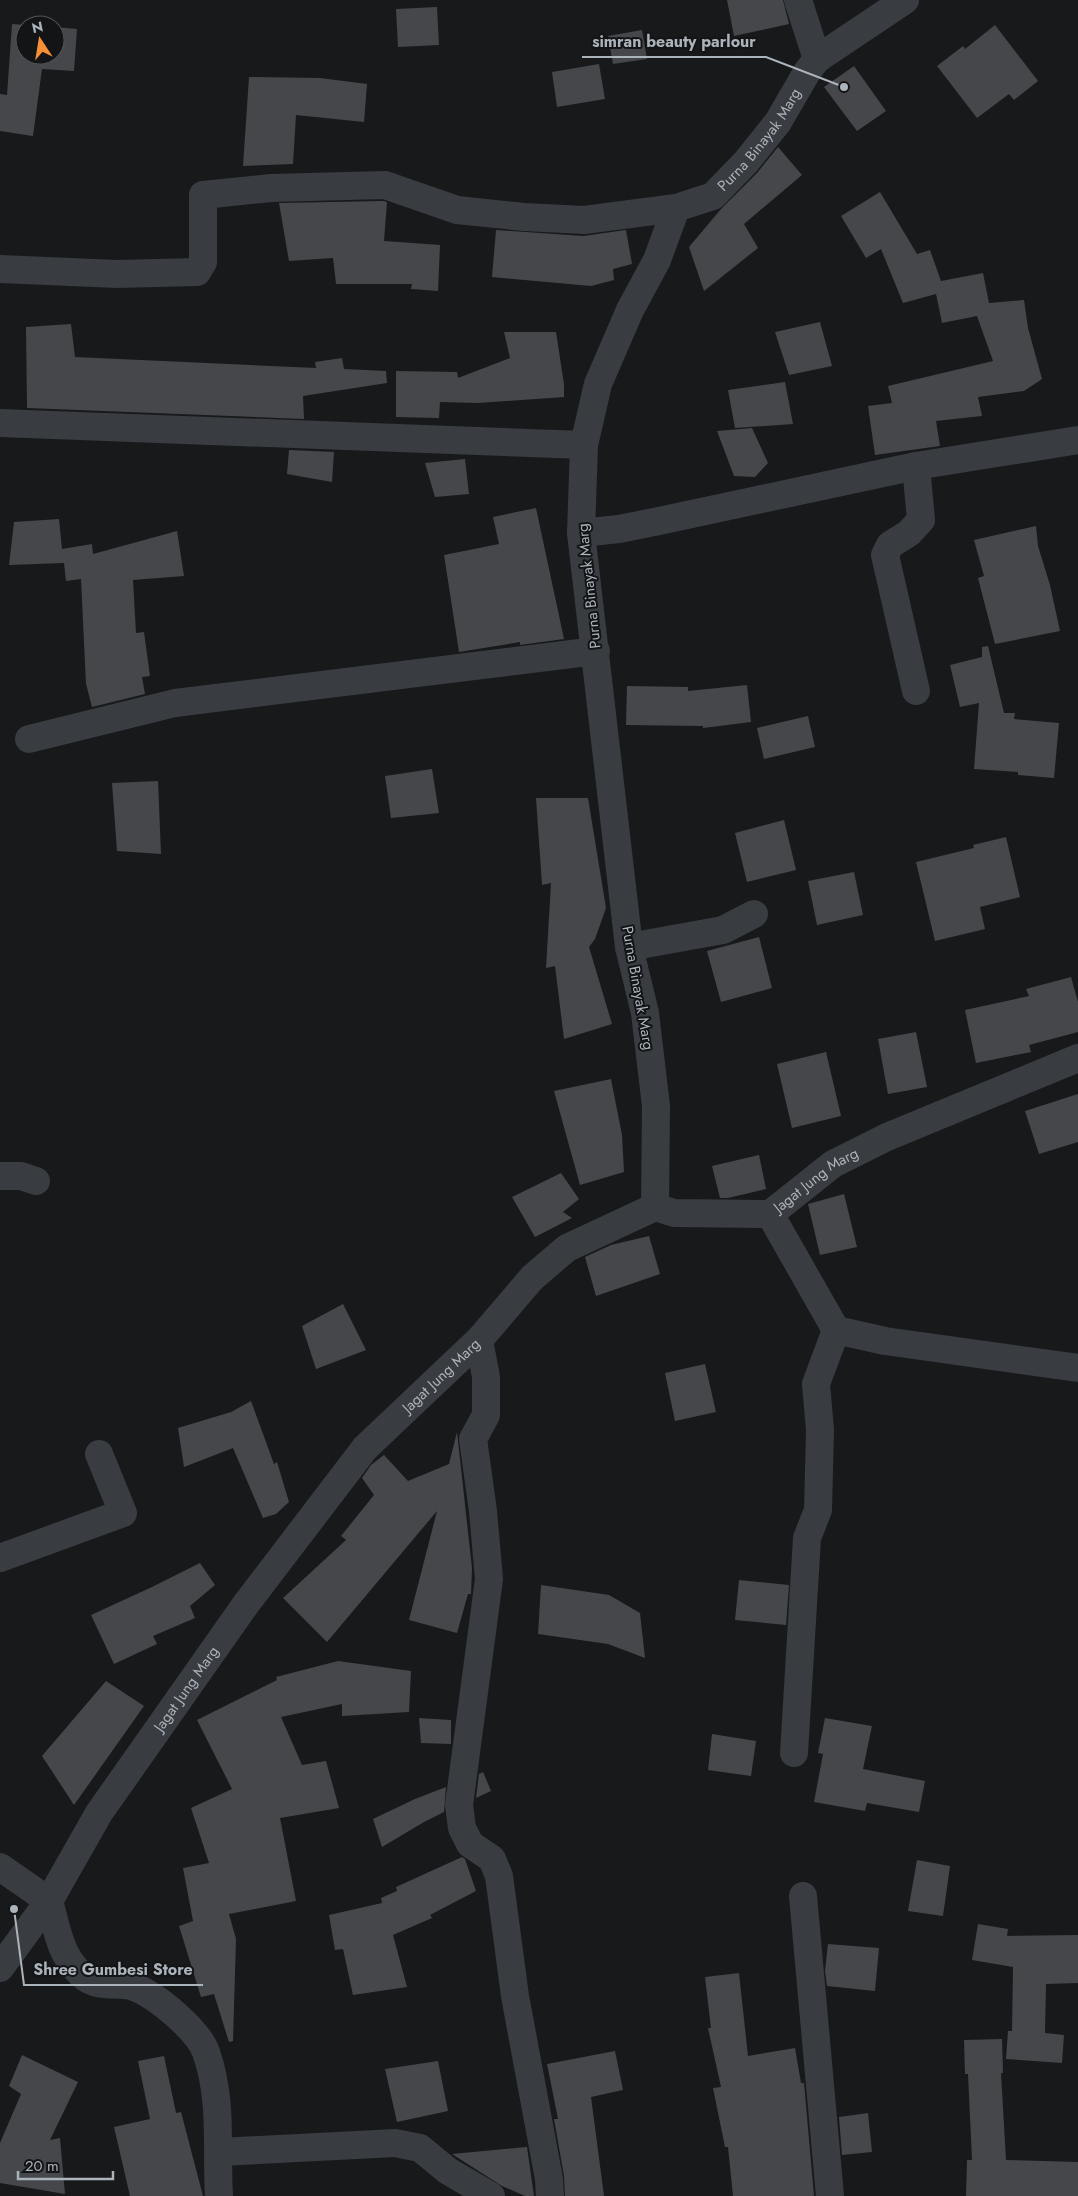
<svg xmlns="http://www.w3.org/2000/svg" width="1078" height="2196" font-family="Jost,sans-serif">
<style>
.building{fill:#45474b}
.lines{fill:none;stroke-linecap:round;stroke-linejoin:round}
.minor{stroke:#393c40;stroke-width:28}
.labels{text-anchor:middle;stroke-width:4;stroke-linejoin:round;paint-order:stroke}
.street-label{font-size:15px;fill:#abb3bb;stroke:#131416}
.leader{fill:none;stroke:#abb3bb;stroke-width:2}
.callout-dot{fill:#abb3bb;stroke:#131416;stroke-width:2}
.callout-label{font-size:16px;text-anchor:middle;font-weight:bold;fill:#abb3bb;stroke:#131416;stroke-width:4;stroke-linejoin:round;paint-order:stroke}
</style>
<rect width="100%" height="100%" fill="#18191b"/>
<path class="building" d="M727 0H783L789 24 734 36Z
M437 7 439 45 398 47 396 9Z
M12 24 26 25 25 55H55V27L77 29 74 71 42 69 33 136 0 131V94L7 95Z
M995 25 1038 81 1014 100 1009 94 977 118 937 66 963 46 965 49Z
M642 30 647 59 613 64 608 36Z
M599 64 605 99 557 107 552 72Z
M854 66 886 111 857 131 824 87Z
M249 77 320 78 367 84 364 122 296 115 293 164 243 166Z
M778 147 802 175 744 224 758 248 704 291 689 247 721 209 757 173Z
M880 192 917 254 930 250 941 281 983 273 989 303 1024 300 1028 328 1042 379 1024 391 978 397 982 416 936 421 940 446 875 455 868 406 892 403 888 386 993 361 977 316 942 323 936 294 903 303 881 249 866 258 841 216Z
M383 201 387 202 384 241 440 245 438 291 411 289 412 284H336L333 258 289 261 279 203Z
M496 230 583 236 626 230 632 264 613 269 614 280 591 286 492 277Z
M820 322 832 366 789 375 775 332Z
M71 324 75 357 316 368 315 362 342 358 344 369 386 371 387 383 303 396 304 419 27 408 26 327Z
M504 332H556L564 384V397L478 403 440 402 439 418 396 417V371L457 372 458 378 510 358Z
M785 382 793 424 735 428 728 390Z
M752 428 768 463 755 477 734 476 717 431Z
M289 450 334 452 332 482 287 474Z
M465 459 469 494 435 497 425 463Z
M536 508 564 639 520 645V642L459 652 444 555 499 544 493 517Z
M59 519 62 549 92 544 93 554 177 531 184 576 133 580 136 633 144 632 150 676 142 677 145 694 92 707 86 684 81 579 66 581 64 563 9 565 14 522Z
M1036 526 1038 546 1050 585 1060 631 995 644 978 578 984 576 974 540Z
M988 646 1004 713H1015L1014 719 1059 723 1054 778 1018 775V772L974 769 979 703 960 707 950 665 982 657V647Z
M747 685 751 722 703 728V726L626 725 627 686 688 687V691Z
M808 716 815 747 764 759 757 728Z
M432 769 439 813 391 818 385 776Z
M158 781 161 854 117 851 112 783Z
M536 798H588L606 908 595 939 589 947 612 1024 564 1039 555 966 546 968 551 883 542 885Z
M784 820 796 870 747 882 735 833Z
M1006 837 1020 897 980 907 985 929 935 941 916 862 974 848 973 845Z
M854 872 863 915 817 925 808 881Z
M759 937 772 988 721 1002 707 951Z
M1071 977 1078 1002V1032L1029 1045 1031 1052 976 1063 965 1010 1029 996 1026 989Z
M916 1032 927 1087 888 1094 878 1039Z
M826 1052 841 1116 792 1128 777 1064Z
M611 1079 622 1135 624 1172 580 1185 554 1091Z
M1078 1094V1142L1039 1154 1025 1111Z
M759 1155 766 1189 728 1198H720L712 1166Z
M561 1173 579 1199 563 1212 572 1218 535 1237 512 1197Z
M844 1194 857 1247 820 1255 808 1204Z
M649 1236 660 1274 596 1296 585 1257 611 1245Z
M343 1304 366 1350 316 1369 302 1326Z
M705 1364 716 1412 675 1421 665 1373Z
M251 1401 274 1464 277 1462 289 1502 276 1514 263 1518 233 1448 184 1467 178 1428 231 1412Z
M457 1432 472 1568 471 1594H468L457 1633 409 1620 437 1511 327 1642 283 1598 346 1540 341 1536 374 1495 362 1478 371 1465 384 1455 408 1481 449 1464Z
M200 1563 215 1585 190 1606 195 1618 153 1636 157 1644 114 1664 91 1615 152 1587Z
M739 1580 789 1585 786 1625 735 1620Z
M541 1585 609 1595 640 1613 645 1658 608 1644 538 1634Z
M338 1661 411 1671 409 1712 342 1716V1704L281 1717 302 1765 326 1761 339 1808 280 1818 296 1901 229 1914 236 1939 233 2041 229 2042 214 1994 201 1997 179 1926 193 1921 183 1868 209 1863 191 1808 232 1789 197 1720 277 1680 276 1677Z
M106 1681 144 1706 74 1805 42 1756Z
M419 1718 451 1720V1744L421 1743Z
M825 1718 872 1726 863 1769 925 1781 919 1812 867 1803 865 1811 814 1802 823 1754 818 1753Z
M712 1734 756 1741 751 1776 708 1770Z
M483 1772 491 1791 476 1798 479 1774Z
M446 1787 444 1812 424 1822 382 1847 373 1819 415 1799Z
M462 1857 465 1859 476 1891 430 1915 432 1918 393 1935 407 1987 353 1995 343 1949 335 1950 329 1915 382 1903 381 1898 397 1891 396 1887Z
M917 1860 950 1866 943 1916 908 1911Z
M978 1924 1008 1929 1007 1936 1078 1935V1983L1046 1984 1045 2033 1064 2035 1062 2063 1006 2059 1008 2031H1012L1013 1967 972 1960Z
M828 1944 879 1948 875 1991 827 1986 825 1971Z
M739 1973 748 2056 795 2048 801 2083H804L814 2196H733L728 2147H725L713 2088 721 2087 708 2028H711L705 1977Z
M1002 2039 1003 2073H1001L1006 2160 1078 2162V2196H966L967 2160H972L968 2074H965L964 2040Z
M615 2051 623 2090 591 2097 604 2196H565L564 2176 554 2119H558L547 2064Z
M22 2055 78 2082 50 2140 60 2138 65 2194 0 2183V2143L21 2094 9 2086Z
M164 2056 176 2113 181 2112 203 2196H130L114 2127 150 2119 138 2061Z
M438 2061 448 2111 397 2122 385 2069Z
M868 2113 872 2152 842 2155 839 2117Z
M527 2147 534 2196H525L502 2186 452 2154Z"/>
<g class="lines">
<g class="minor">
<path d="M798 0 817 59"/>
<path d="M0 269 117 274 197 272 203 262V195L271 188 385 185 457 210 524 217 584 220 676 208"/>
<path d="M0 423 584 445"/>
<path d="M581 533 619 529 659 521 916 466 1078 440"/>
<path d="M916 691 885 555 890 545 909 533 921 520 916 466"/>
<path d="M29 739 175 703 596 651"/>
<path d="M629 947 723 930 754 914"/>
<path d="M0 1176H21L36 1181"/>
<path id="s1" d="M655 1207 656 1106 645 1013 629 947 581 533 584 445 598 384 630 310 657 260 676 208 713 196 746 162 778 122 807 72 817 59 905 0"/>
<path d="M770 1214 836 1330 885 1341 1078 1368"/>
<path d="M479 1340 486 1377V1415L473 1439 483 1511 489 1579 459 1805 462 1828 470 1844 492 1859 499 1876 515 1996 549 2179 550 2196"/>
<path d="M0 1558 123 1513 99 1454"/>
<path d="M794 1753 807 1538 818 1510 820 1430 816 1384 836 1330"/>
<path d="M0 1867 49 1901C57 1928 60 1960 86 1978 100 1988 119 1982 134 1987 156 1995 198 2030 206 2052 223 2101 216 2147 219 2196"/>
<path d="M803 1896 830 2196"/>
<path id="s2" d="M0 1968 49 1901 99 1813 246 1604 365 1448 479 1340 532 1278 567 1248 655 1207 674 1213 770 1214 833 1164 887 1137 1078 1058"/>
<path d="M219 2152 395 2143 420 2148 448 2171 491 2196"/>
</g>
</g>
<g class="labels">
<g class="street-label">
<text dy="5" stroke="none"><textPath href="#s1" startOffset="1135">Purna Binayak Marg</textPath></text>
<text transform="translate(589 586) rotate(-96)" y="5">Purna Binayak Marg</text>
<text transform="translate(638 988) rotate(80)" y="5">Purna Binayak Marg</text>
<text dy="5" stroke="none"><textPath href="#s2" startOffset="1191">Jagat Jung Marg</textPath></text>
<text dy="5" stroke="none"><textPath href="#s2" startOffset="741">Jagat Jung Marg</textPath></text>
<text dy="5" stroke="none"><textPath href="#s2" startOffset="336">Jagat Jung Marg</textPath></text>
</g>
</g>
<path class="leader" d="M844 87L766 57H582M14 1909L24 1985H203"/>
<g class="callout-dot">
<circle cx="844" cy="87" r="5"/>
<circle cx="14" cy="1909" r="5"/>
</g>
<g class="callout-label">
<text x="674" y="47">simran beauty parlour</text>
<text x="113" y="1975">Shree Gumbesi Store</text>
</g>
<g transform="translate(40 40) rotate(348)"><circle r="24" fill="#131416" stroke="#505458"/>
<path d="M0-4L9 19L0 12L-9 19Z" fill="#f69036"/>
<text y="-8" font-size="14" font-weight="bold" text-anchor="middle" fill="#abb3bb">N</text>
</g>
<path d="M18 2171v8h95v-8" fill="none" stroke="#abb3bb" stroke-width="2.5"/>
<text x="25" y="2171" font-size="15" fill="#abb3bb" stroke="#131416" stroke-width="4" paint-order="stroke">20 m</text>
</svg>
